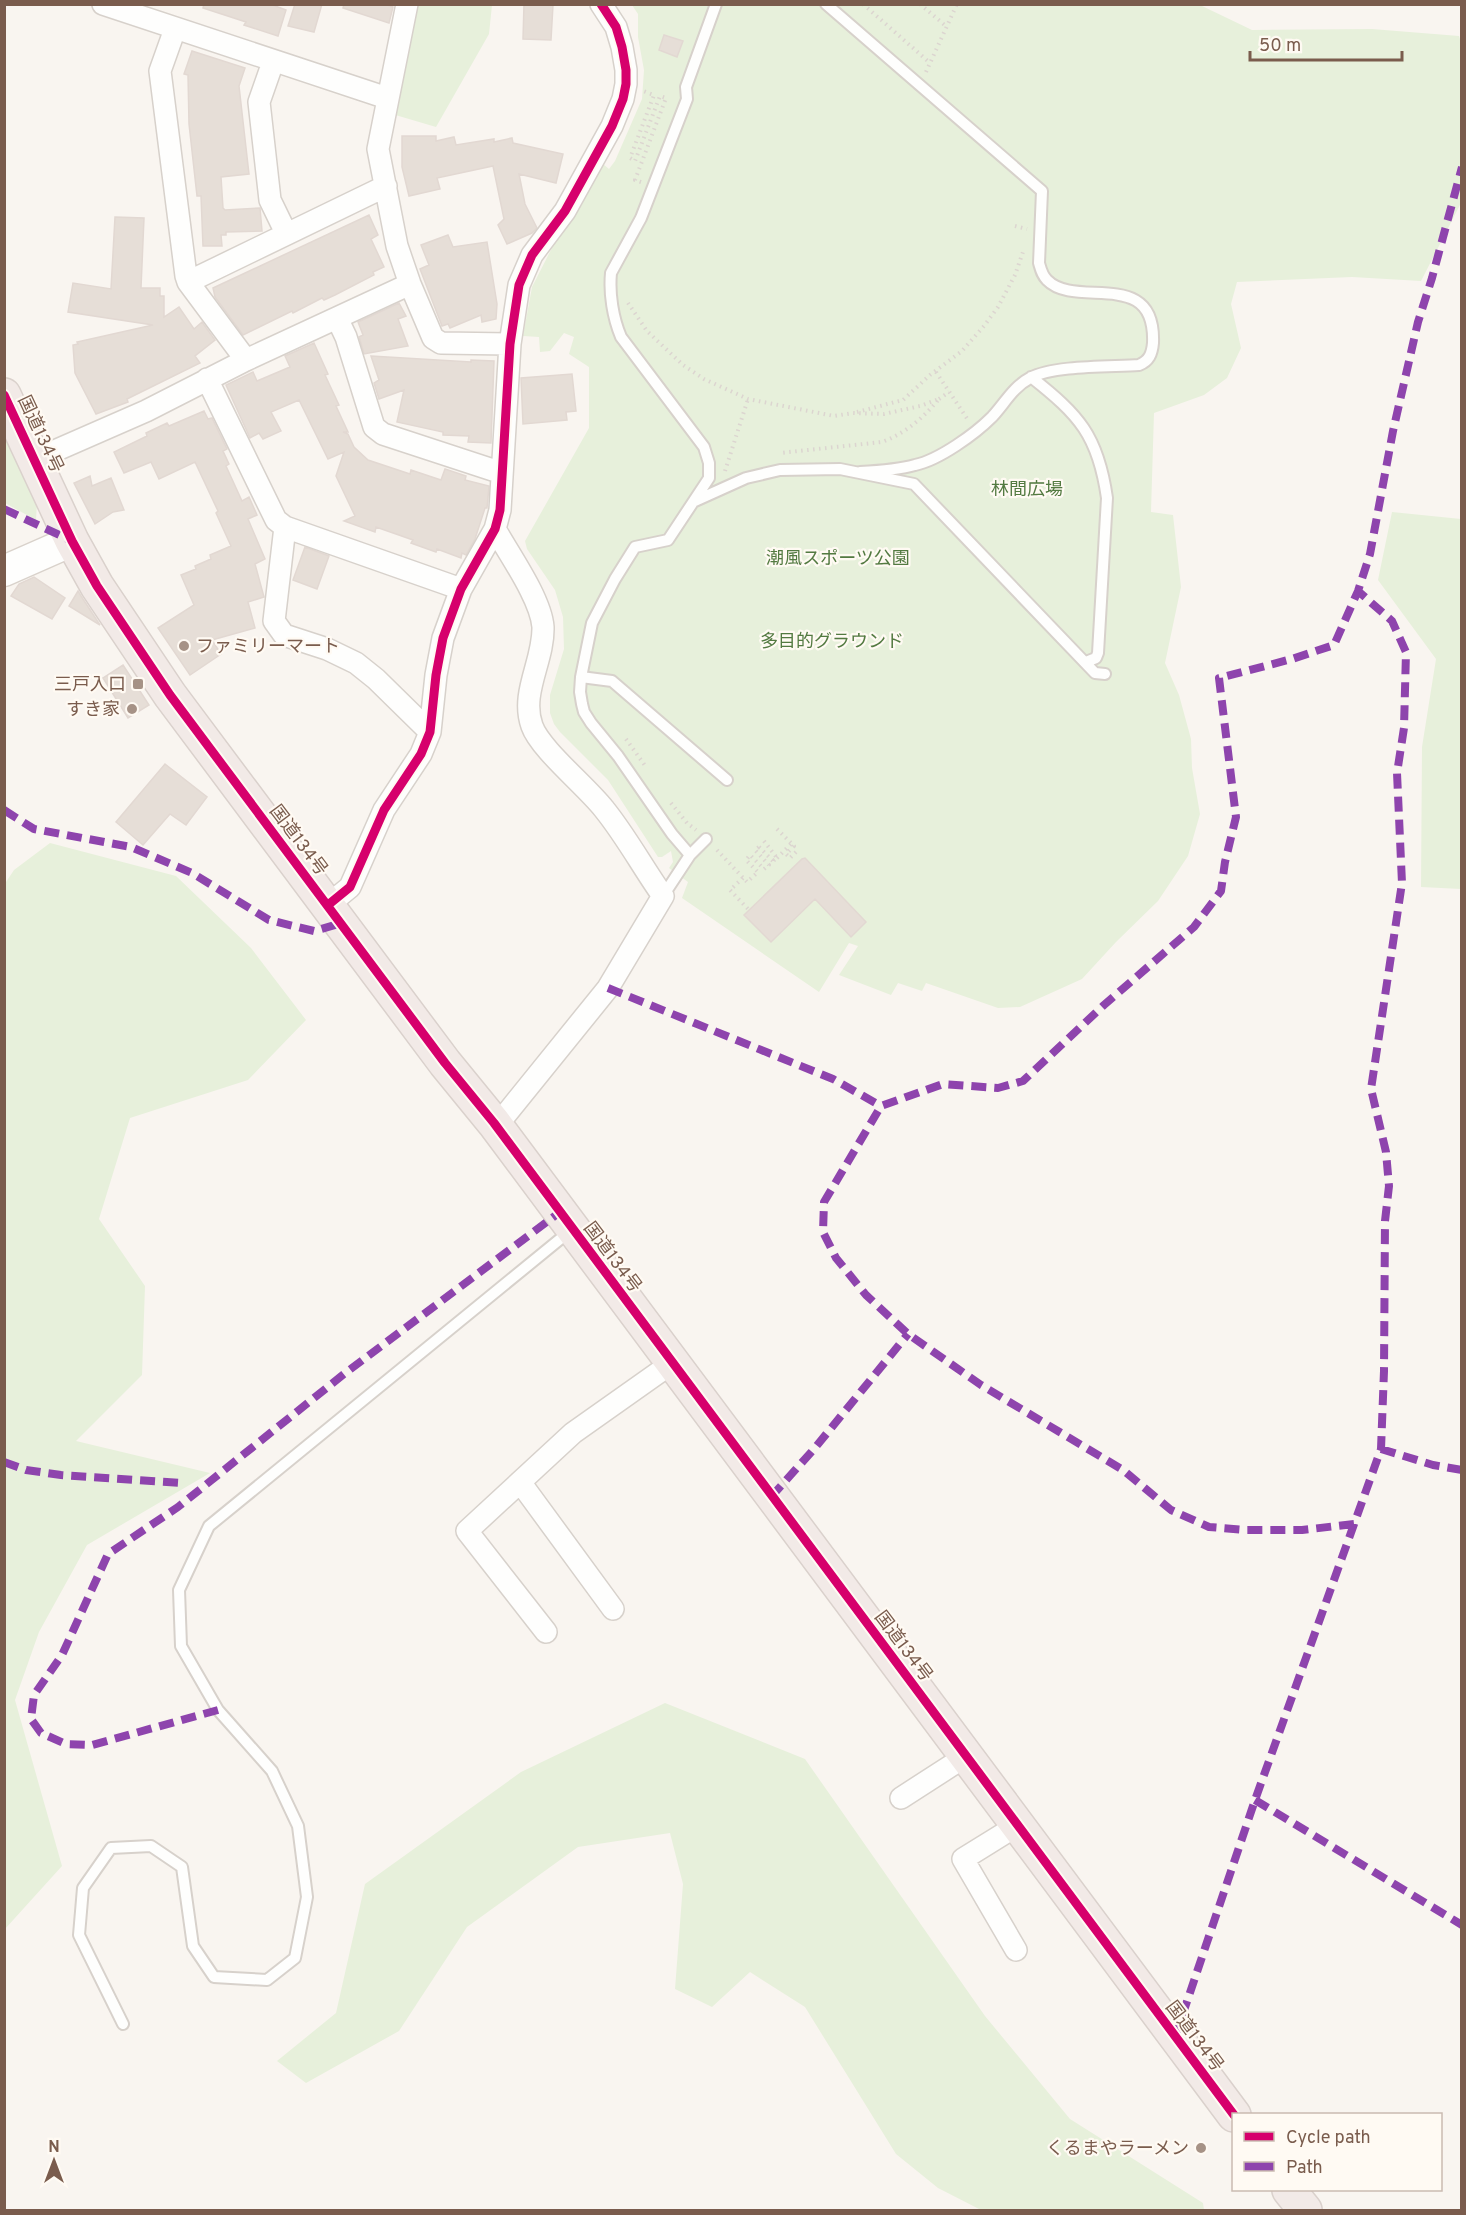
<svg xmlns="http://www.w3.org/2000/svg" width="1466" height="2215" font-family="Overpass,'Noto Sans JP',sans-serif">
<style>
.green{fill:#e7f0db}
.building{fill:#e6ded7;stroke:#e2d8d2;stroke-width:1.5}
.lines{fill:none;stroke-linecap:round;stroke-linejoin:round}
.lane-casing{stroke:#d7d1cb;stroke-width:14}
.street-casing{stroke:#d7d1cb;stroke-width:24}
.secondary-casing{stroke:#d9d2cb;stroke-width:33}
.highway-casing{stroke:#dad1cc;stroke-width:36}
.path{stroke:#dcd5d0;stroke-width:4;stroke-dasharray:1.5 4.5;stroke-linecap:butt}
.lane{stroke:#fefefd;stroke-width:10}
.street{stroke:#fefefd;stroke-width:21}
.secondary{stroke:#fefefd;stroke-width:30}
.highway{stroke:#f2eae7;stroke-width:33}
.quiet{stroke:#8e44ad;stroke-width:8;stroke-dasharray:15 8;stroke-linecap:butt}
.cycleway-casing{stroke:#fffaf3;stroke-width:13}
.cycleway{stroke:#d6006c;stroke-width:9}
.poi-dot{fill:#a69286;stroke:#fffaf3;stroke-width:2}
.labels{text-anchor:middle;stroke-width:4.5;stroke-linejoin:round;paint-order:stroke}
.street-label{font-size:18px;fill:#7a5c4d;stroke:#fffaf3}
.park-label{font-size:18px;fill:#537a41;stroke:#fffaf3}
.poi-label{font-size:18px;fill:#7a5c4d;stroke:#fffaf3;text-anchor:end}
</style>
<rect width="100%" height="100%" fill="#f9f5f0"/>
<path class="green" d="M415 5H492L489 34 436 127 392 114Z
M632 5H1200L1252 30 1372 29 1459 36 1461 42V203L1421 281 1352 277 1237 282 1231 304 1241 348 1227 378 1204 395 1154 413 1151 512 1173 515 1181 587 1165 663 1179 695 1191 739 1192 768 1200 814 1188 856 1158 901 1116 942 1082 979 1020 1007 998 1008 926 983 922 991 898 983 891 995 839 975 858 946 849 943 819 992 682 898 688 882 669 868 673 862 671 851 662 857H658L608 780 560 732 554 724 550 713V695L564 649 563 617 555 590 527 549 525 541 589 428V367L569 354 574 337 564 333 550 351 540 352 539 337 523 336 532 287 556 240 581 206 603 164 609 169 615 161 642 99 644 70 638 37V14Z
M4 430 37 503 36 520 5 503Z
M1392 512 1461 519V889L1421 887 1422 747 1436 659 1378 580Z
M50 843 176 876 251 948 306 1020 248 1080 130 1118 99 1219 145 1286 142 1375 76 1441 210 1473 87 1545 39 1632 15 1700 62 1866 5 1929 4 885 14 870Z
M665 1703 805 1759 985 2016 1070 2119 1203 2203 1204 2210H981L938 2188 896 2154 805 2007 750 1972 712 2007 675 1989 683 1884 670 1833 578 1847 467 1927 399 2031 306 2083 277 2061 336 2013 365 1884 521 1772Z"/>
<path class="building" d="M204 4H270L286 10 278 36 244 25 246 22 203 8Z
M295 4H322L314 32 288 26Z
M344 4H385L393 7 389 23 343 8Z
M524 4 553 5 551 40 523 39Z
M664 35 683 41 677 57 659 50Z
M192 51 245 68 239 86 249 174 221 177 223 208 225 210 260 208 262 231 226 232V235H221L222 246H203L201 196H197L189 124 188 75 184 74Z
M402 136H436V141L454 137 456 145 494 139V142L512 138 513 143 563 154 556 183 519 174 525 204 537 228 532 233 507 244 498 225 504 219 493 166 437 178 440 189 409 196 402 167Z
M369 215 378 235 371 239 384 267 373 272 374 275 335 295 324 300 322 298 293 313 292 311 243 335 215 297 213 288Z
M115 217 144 218 141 288H160V296H164V317L179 307 194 329 202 322 215 340 195 356 200 363 127 399 128 402 96 414 75 373 73 345 78 344 77 342 153 325 68 312 73 283 111 289Z
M448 235 453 247 487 242 497 304 496 319 482 322 481 315 450 328 448 324 442 326 420 269 429 265 421 245Z
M399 303 406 316 398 319 408 346 364 354 359 337 363 335 358 322Z
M314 343 328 374 325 375 339 405 336 406 348 432H343L348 434 354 447 368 460 410 474 411 470 441 480 445 469 466 476 465 480 489 486 487 508H485L475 539 466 555 462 553 461 558 437 549 436 552 411 543 413 540 376 527 375 532 344 521 355 516 336 476 344 452 328 459 299 400 271 412 281 431 263 439 259 433 250 438 226 385 253 372 257 381 290 367 285 356Z
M371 356 471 362V360L494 361 491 443 468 442 469 436 443 435V432L397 422 404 390 379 399 374 383 379 380Z
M572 374 576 411 566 412 567 420 523 424 521 378Z
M204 411 208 419 212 418 227 449 223 451 229 464 226 466 242 501 249 497 257 515 248 519 265 559 255 564 264 597 248 602 255 628 212 640 221 654 190 675 158 628 194 605 181 575 196 569 195 566 211 559 210 555 231 546 216 513 218 511 195 462 159 479 151 462 124 473 114 452 147 436 146 433 167 423 169 426Z
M90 476 92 486 111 478 124 510 113 512 95 524 74 483Z
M305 547 329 556 317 589 293 580Z
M34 577 65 598 52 619 11 596 19 584Z
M78 591 81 596 100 625 69 606Z
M123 665 149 705 128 718 103 678Z
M165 764 207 797 186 825 170 814 143 845 116 822Z
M805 858 866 922 851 937 815 899 771 942 744 915 802 859Z"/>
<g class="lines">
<g class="lane-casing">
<path id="lane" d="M826 4 1042 191 1039 263C1041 270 1042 275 1047 280 1076 310 1156 266 1153 343 1152 354 1149 361 1139 365 1111 367 1054 365 1030 378 1013 387 1005 403 992 417 975 434 939 460 915 465 897 470 879 471 860 472
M1031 377C1079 415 1098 435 1107 498L1098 653 1096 658 1086 662
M695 501 746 478 780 470 840 469 914 484 1095 673 1105 674
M581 677 612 681 727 780
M690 855 706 839
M663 896 690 855 672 834 618 756 591 723 584 712 582 704 580 692 581 677 592 623 615 579 635 547 668 540 709 478V463L704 447 621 337C613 318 609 294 611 273L641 218 687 99 686 87 716 4
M123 2024 79 1935 83 1888 111 1848 151 1846 182 1867 193 1946 214 1977 267 1980 295 1958 307 1897 298 1826 272 1771 218 1710 181 1646 179 1590 209 1526 570 1231"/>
</g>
<g class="street-casing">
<path id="street" d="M103 4 387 98
M407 4 378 149 397 246 410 284 433 338 441 343 510 344
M175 29 160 71 186 276 188 282 246 360
M273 62 259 102 270 200 286 233
M188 282 386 186
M337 318 346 337 374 427 383 434 502 473
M207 379 276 520 285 527 461 589
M34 460 146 411 246 360 410 284
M285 527 274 621 284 635 327 649 356 663 376 679 430 732
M328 905 350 887 384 810 421 754 430 732 436 675 443 638 461 589 495 529 500 510 510 344 519 285 532 255 565 211 612 126 623 99 626 84V70L622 47 616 27 601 4
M494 1123 503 1118 608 988 663 896C643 868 626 836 604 809 587 787 540 749 532 726 520 693 544 661 543 627 541 599 509 554 495 529
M520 1482 613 1609
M546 1632 467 1531 573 1433 672 1363
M901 1798 966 1756
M1016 1950 963 1859 1018 1825"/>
</g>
<g class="secondary-casing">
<path id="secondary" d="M4 571 72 541"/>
</g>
<g class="highway-casing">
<path id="highway" d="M4 395 72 541 97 586 170 695 445 1063 494 1123 1234 2115
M1289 2190 1305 2210"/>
</g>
<path class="path" d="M863 4 930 63
M920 4 947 27
M926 72 957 4
M641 182 635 180 666 98 660 96 635 161 630 158 654 95 643 91
M1015 226 1027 229
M628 303 647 331 683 365 704 379 748 399 834 416 853 413 884 414 920 406 939 399C923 418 906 433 882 442L780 453
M936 372 968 420
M939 399 949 392
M857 412 903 400 930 375 962 351 984 326 998 307 1015 275 1024 249
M725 471 748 399
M626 739 646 767
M671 803 687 823 696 830
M777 829 794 846 786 854 790 858 799 849
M764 841 777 858 773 861
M759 847 773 861
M717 850 747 882 758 872 746 860 750 855 764 869 769 865 755 850 759 847
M777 858 791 844
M743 878 730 890 748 909"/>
<use href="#lane" class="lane"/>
<use href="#street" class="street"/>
<use href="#secondary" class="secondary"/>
<use href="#highway" class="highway"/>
<path class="quiet" d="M4 509 72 541
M4 810 34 829 131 847 192 873 269 920 314 931 342 923
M608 988 833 1079 881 1106
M1381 1449 1433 1465 1462 1470
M4 1462 26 1470 61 1475 182 1483
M771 1497 814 1449 908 1334
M1354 1524 1302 1530H1246L1209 1527 1171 1510 1123 1470 981 1385 908 1334 866 1295 836 1258 823 1232 824 1202 881 1106 943 1084 998 1088 1023 1081 1104 1005 1194 927 1221 891 1225 862 1236 817 1219 678 1292 659 1334 645 1358 591 1370 554 1393 431 1418 322 1432 278 1462 167
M218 1710 92 1745 66 1744 41 1733 31 1719 34 1695 62 1655 108 1554 178 1507 344 1374 560 1212
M1255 1800 1462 1925
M1175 2037 1255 1800 1381 1449 1384 1371 1385 1221 1389 1186 1386 1152 1371 1089 1402 883 1397 773 1404 728 1406 652 1392 621 1358 591"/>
<g class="cycleway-casing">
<path id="cycleway" d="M4 395 72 541 97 586 170 695 445 1063 494 1123 1234 2115
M328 905 350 887 384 810 421 754 430 732 436 675 443 638 461 589 495 529 500 510 510 344 519 285 532 255 565 211 612 126 623 99 626 84V70L622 47 616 27 601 4"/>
</g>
<use href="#cycleway" class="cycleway"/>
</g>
<g class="poi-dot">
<circle cx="184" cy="646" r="6"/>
<rect x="132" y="678" width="12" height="12" rx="3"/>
<circle cx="132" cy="709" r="6"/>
<circle cx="1201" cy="2148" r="6"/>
</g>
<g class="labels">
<g class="street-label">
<text transform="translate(41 434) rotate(65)" y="6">国道134号</text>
<text transform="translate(299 840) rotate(53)" y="6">国道134号</text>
<text transform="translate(613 1257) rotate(53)" y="6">国道134号</text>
<text transform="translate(904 1646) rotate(53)" y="6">国道134号</text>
<text transform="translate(1195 2036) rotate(53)" y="6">国道134号</text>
</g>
<g class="park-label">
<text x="1027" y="495">林間広場</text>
<text x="838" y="564">潮風スポーツ公園</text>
<text x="832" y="647">多目的グラウンド</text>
</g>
<g class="poi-label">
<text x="196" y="652" text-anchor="start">ファミリーマート</text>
<text x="126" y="690">三戸入口</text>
<text x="120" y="715">すき家</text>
<text x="1189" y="2154">くるまやラーメン</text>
</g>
</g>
<rect width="1466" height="2215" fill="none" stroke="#7a5c4d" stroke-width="12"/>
<rect x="1232" y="2113" width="210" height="78" fill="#fffaf3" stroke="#cabbb1" stroke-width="1.5"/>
<rect x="1244" y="2132" width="30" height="9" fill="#d6006c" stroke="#cabbb1" stroke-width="1.5"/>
<text x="1286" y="2143" font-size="18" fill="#7a5c4d">Cycle path</text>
<rect x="1244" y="2162" width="30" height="9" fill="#8e44ad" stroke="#cabbb1" stroke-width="1.5"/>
<text x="1286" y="2173" font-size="18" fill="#7a5c4d">Path</text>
<g transform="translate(54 2161)" stroke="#fffaf3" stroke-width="4.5" paint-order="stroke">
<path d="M0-4.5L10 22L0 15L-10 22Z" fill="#7a5c4d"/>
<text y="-9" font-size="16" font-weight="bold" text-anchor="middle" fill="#7a5c4d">N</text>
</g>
<path d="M1250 51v9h152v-9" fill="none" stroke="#7a5c4d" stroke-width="3"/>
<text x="1259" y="51" font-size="18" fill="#7a5c4d" stroke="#fffaf3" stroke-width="4.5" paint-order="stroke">50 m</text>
</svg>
